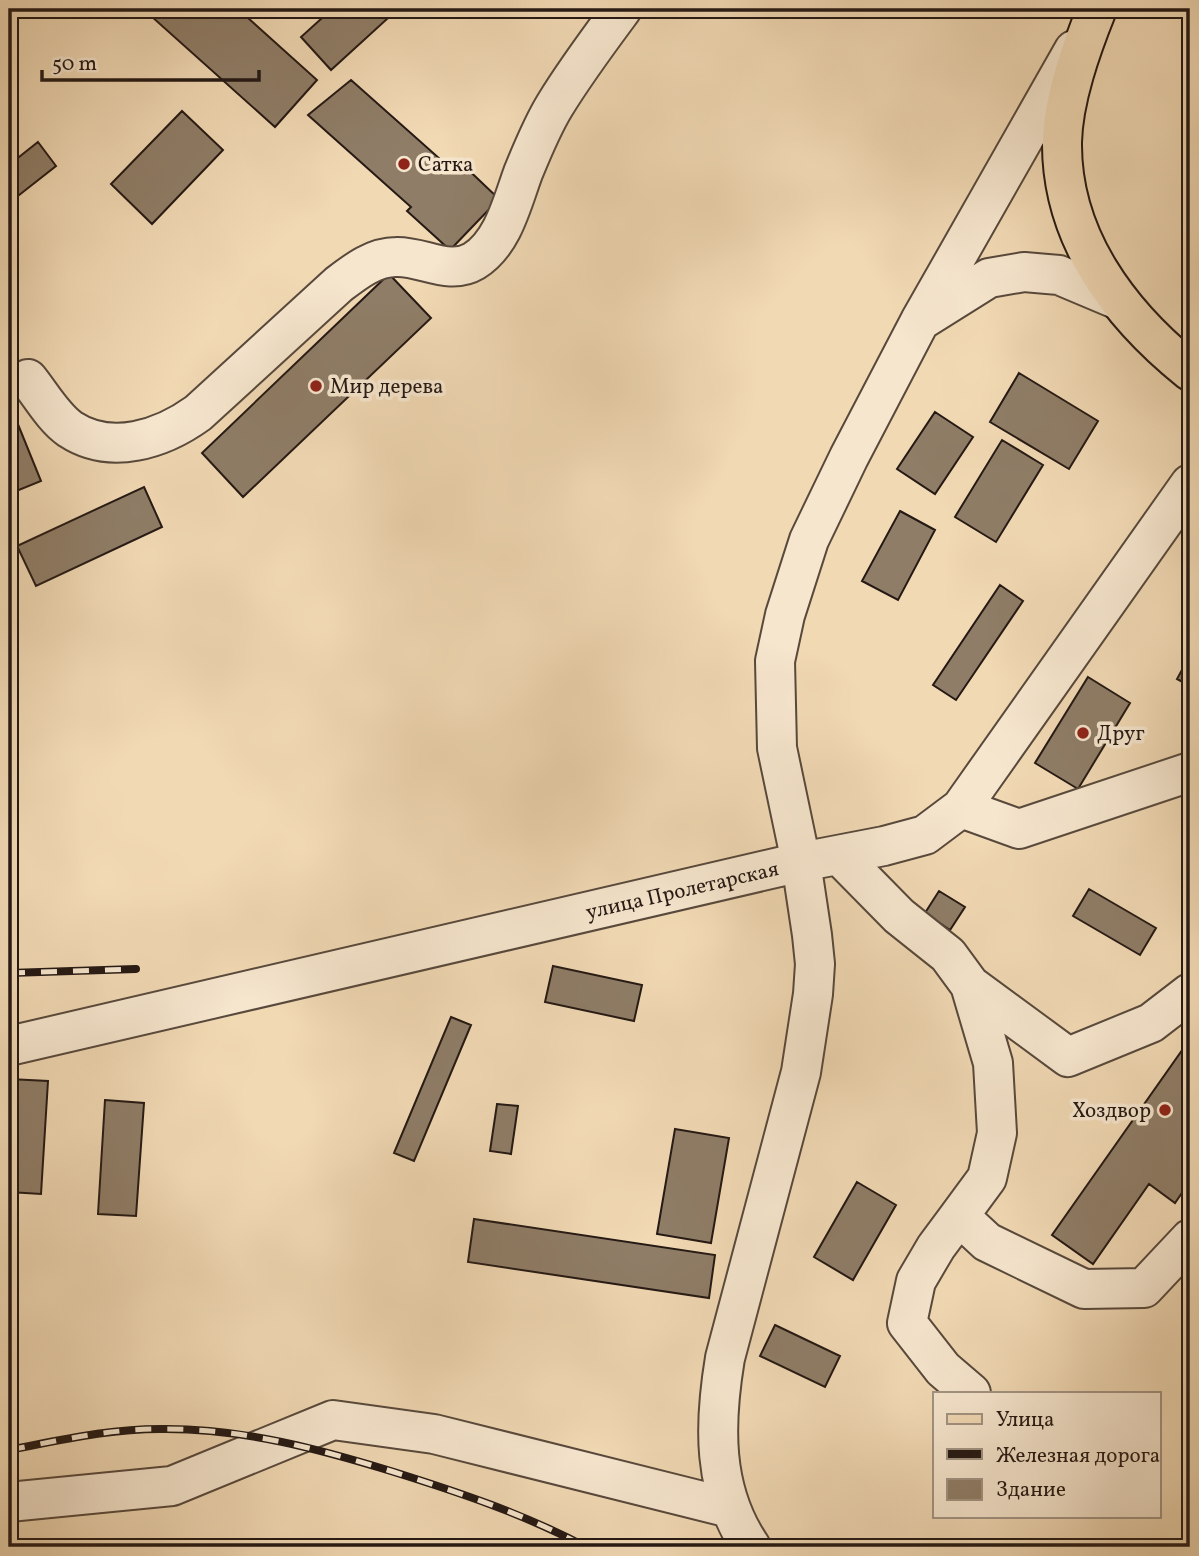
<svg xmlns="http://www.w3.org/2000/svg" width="1199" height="1556" font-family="Vollkorn,serif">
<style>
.building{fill:#8f7d67;stroke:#251914;stroke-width:2}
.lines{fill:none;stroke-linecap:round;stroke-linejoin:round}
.minor-casing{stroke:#58493c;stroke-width:42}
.major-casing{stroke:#251914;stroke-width:42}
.minor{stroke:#f6e6ce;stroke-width:38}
.major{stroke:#f1d9b4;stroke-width:38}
.rail-casing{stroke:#251914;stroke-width:8}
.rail{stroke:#f6e6ce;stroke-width:5;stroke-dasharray:16;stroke-linecap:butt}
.poi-dot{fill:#8f2418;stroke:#f6e6ce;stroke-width:2.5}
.labels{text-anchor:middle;stroke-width:7;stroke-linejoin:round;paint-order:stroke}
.poi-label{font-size:21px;fill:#251914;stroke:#f6e6ce;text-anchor:start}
.street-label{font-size:21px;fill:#251914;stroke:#f6e6ce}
</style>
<rect width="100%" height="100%" fill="#f1d9b4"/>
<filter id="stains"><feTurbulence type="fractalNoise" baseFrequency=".00286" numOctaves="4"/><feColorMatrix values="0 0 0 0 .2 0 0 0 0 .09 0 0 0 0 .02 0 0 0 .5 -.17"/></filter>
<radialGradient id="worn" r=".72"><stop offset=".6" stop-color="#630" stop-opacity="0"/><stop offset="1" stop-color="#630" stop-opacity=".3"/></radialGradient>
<path class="building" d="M158 9H238L317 80 275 127 151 16Z
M332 9H378L387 19 331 70 301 37Z
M351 80 450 168 458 160 499 199 450 250 407 211 411 207 308 115Z
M182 111 223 150 152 224 111 184Z
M38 142 56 166 9 203V165Z
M389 274 431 318 243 497 202 453Z
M1019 373 1098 421 1069 469 990 422Z
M935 412 973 437 935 494 897 469Z
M15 417 41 481 9 494V420Z
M1002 440 1043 465 996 542 955 517Z
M144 487 162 527 36 586 17 546Z
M900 511 935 530 898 600 862 581Z
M1000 585 1023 601 956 700 933 685Z
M1190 655V686L1177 679Z
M1088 677 1130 703 1078 789 1035 763Z
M1089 889 1156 928 1140 955 1073 916Z
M939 891 965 907 950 930 925 913Z
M553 966 642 985 634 1021 545 1002Z
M451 1017 471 1025 414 1161 394 1153Z
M1190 1039V1181L1175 1203 1149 1184 1093 1264 1052 1235Z
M9 1079 48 1081 41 1194 9 1192Z
M105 1100 144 1103 136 1216 98 1214Z
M497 1104 518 1106 511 1154 490 1151Z
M675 1129 729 1138 711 1243 657 1234Z
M857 1182 896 1205 853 1280 814 1257Z
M474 1219 715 1255 709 1298 468 1262Z
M775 1325 840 1356 825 1387 760 1356Z"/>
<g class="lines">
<g class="minor-casing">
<path id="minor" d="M922 320 989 278 1024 272 1059 275 1116 299
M28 379C41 395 53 417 70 429 111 456 162 439 198 413L339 284C356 271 374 257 396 257 423 256 449 276 474 261 503 243 512 203 523 173 532 151 542 126 555 105 575 72 599 40 622 9
M961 808 1019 829 1190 772
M839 855 899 916 948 955 970 985 1068 1057 1151 1023 1190 993
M970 985 993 1063 997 1133 987 1178 959 1216 987 1242 1084 1289 1144 1288 1190 1239
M9 1046 801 862 884 846 925 835 961 808 1190 484
M959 1216 936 1247 916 1281 907 1323 943 1369 971 1393
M9 1502 172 1486 333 1420 434 1434 730 1508
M751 1547C712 1490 714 1424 725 1358L801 1072 813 994 815 964 812 935 801 862 777 748 775 661 785 615 809 540 849 457 920 321 1074 50"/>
</g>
<g class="major-casing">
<path id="major" d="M1097 9C1081 49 1063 99 1062 142 1061 237 1119 314 1190 371"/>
</g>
<use href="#minor" class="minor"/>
<use href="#major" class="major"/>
<g class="rail-casing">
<path id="rail" d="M9 973 136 969
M9 1450C61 1440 113 1428 166 1429 245 1429 319 1449 394 1472 461 1493 524 1514 586 1547"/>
</g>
<use href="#rail" class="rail"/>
</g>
<g class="poi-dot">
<circle cx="404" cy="164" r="7"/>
<circle cx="316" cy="386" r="7"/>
<circle cx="1083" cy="733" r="7"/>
<circle cx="1165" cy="1110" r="7"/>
</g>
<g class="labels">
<g class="poi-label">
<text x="418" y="171">Сатка</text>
<text x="330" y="393">Мир дерева</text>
<text x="1097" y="740">Друг</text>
<text x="1151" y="1117" text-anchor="end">Хоздвор</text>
</g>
<g class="street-label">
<text transform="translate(682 890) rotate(-13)" y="7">улица Пролетарская</text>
</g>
</g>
<rect width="1199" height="1556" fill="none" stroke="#f1d9b4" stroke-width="35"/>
<rect x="10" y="10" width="1178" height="1535" fill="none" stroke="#251914" stroke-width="3.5"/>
<rect x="18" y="18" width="1164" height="1521" fill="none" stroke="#251914" stroke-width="2"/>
<rect x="933" y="1392" width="228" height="126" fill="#f6e6ce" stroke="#a29484" stroke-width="2"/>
<rect x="947" y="1414" width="35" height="10" fill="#f1d9b4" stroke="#a29484" stroke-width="2"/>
<text x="996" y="1426" font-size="21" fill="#251914">Улица</text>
<rect x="947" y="1449" width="35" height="10" fill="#251914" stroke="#a29484" stroke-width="2"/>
<text x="996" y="1462" font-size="21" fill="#251914">Железная дорога</text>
<rect x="947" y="1479" width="35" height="21" fill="#8f7d67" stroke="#a29484" stroke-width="2"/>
<text x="996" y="1496" font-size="21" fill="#251914">Здание</text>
<path d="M42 70v10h217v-10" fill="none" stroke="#251914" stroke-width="3.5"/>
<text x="52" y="70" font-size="21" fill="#251914" stroke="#f6e6ce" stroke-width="5" paint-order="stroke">50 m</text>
<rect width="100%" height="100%" filter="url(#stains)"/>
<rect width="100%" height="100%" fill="url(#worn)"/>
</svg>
